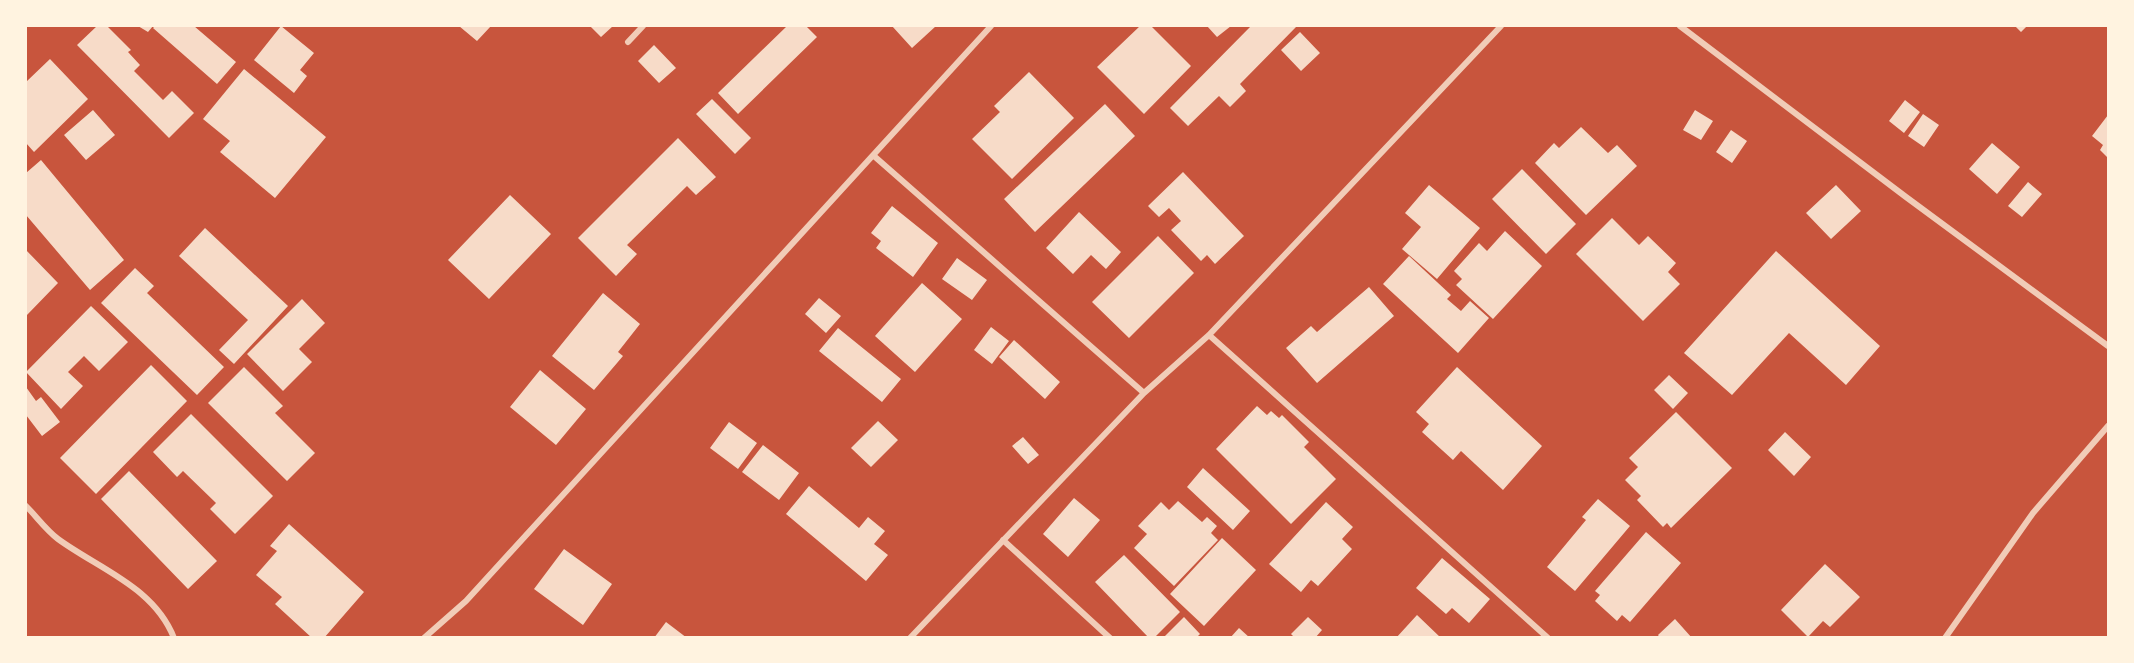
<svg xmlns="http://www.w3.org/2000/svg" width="2134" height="663" font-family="Montserrat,sans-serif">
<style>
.building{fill:#f7dbc8}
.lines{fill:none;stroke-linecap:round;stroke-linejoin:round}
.minor{stroke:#f1ccb7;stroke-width:6}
</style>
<rect width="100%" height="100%" fill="#c8553d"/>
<path class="building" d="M97 26H107L131 50 128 52 140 65 134 71 163 100 172 91 194 113 169 138 77 45Z
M138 26H153L148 32Z
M155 26H194L236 62 217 84 153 28Z
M281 26 314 53 300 70 307 76 294 93 254 60Z
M459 26H491L477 41Z
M590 26H613L601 37Z
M787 26H806L817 37 738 114 718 93Z
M892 26H936L912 48Z
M1140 26H1151L1191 66 1144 114 1097 67Z
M1207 26H1231L1217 37Z
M1251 26H1294L1296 27 1240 84 1246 91 1230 107 1219 96 1188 126 1170 108Z
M2015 26H2027L2021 32Z
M1300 32 1320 53 1301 71 1281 50Z
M654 45 676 68 659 83 638 61Z
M50 59 88 99 34 152 26 143V82Z
M244 69 326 137 275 198 220 152 230 141 203 119Z
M1029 72 1074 118 1012 179 972 139 1000 112 994 106Z
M712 99 751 138 735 154 696 114Z
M1905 100 1920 112 1904 133 1889 121Z
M1105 104 1135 136 1035 232 1004 199Z
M93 110 115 135 86 160 64 135Z
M1695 110 1713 121 1701 140 1683 130Z
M1923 114 1939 125 1924 147 1908 136Z
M2108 115V158L2100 150 2103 145 2092 136Z
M1581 127 1608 153 1617 145 1637 166 1586 215 1535 163 1554 143 1559 148Z
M1731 130 1747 141 1732 163 1716 152Z
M678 138 716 177 696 195 687 186 627 245 637 254 616 276 578 238Z
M1992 143 2020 167 1997 194 1969 169Z
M41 160 124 260 90 290 26 215V173Z
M1522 169 1576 224 1546 254 1492 199Z
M1183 172 1244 236 1215 264 1207 255 1201 261 1171 230 1181 221 1169 208 1159 217 1148 206Z
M2028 182 2042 194 2022 217 2008 206Z
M1429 185 1480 228 1437 279 1402 249 1421 227 1405 213Z
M1836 185 1861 211 1831 239 1806 213Z
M510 195 551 234 489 299 448 260Z
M892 206 938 243 913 277 876 248 881 241 871 233Z
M1079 212 1121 252 1106 269 1091 255 1073 274 1046 248Z
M1612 218 1639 245 1648 236 1676 263 1668 272 1680 284 1643 321 1576 254Z
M205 228 288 306 234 364 219 350 248 320 179 256Z
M1505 231 1542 266 1493 319 1456 285 1462 279 1454 271 1479 243 1487 251Z
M1158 236 1194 273 1129 338 1092 302Z
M26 250 58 283 26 316Z
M1776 251 1880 346 1846 385 1789 333 1732 395 1684 353Z
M1409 256 1451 295 1447 299 1461 311 1470 301 1489 318 1458 353 1383 284Z
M957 258 987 280 972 300 942 279Z
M135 268 154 286 147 293 224 367 197 395 101 303Z
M922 283 962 319 915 372 875 336Z
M1369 287 1394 316 1317 383 1286 348 1311 326 1317 332Z
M603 293 640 324 618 352 623 356 594 390 552 356Z
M819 298 841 316 826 333 805 314Z
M302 299 325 323 299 349 312 362 283 391 247 354Z
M91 306 128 342 99 371 84 356 68 372 83 386 61 409 26 372Z
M991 327 1009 341 992 364 974 350Z
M838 328 901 379 882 402 819 351Z
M1014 340 1060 382 1045 399 999 357Z
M151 365 187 401 96 494 60 458Z
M244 367 283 406 275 413 315 453 287 481 208 403Z
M1457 367 1542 446 1503 490 1461 451 1453 460 1422 432 1429 424 1416 412Z
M540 370 586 409 556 445 510 407Z
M1669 375 1688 393 1673 409 1654 390Z
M26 387 36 401 41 397 60 422 42 436 26 415Z
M1257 406 1267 415 1271 411 1279 418 1282 415 1309 442 1304 447 1336 479 1291 524 1216 449Z
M1676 412 1732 468 1671 528 1667 523 1663 527 1637 500 1641 496 1625 480 1638 467 1629 458Z
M191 414 273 496 235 534 210 509 216 503 183 471 177 477 153 452Z
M878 421 898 440 871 467 851 448Z
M729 422 757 443 738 469 710 448Z
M1785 432 1811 457 1794 476 1768 450Z
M1023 437 1039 455 1028 464 1012 446Z
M763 445 799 473 779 500 742 472Z
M1203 468 1250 511 1233 530 1187 487Z
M129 471 217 561 188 589 101 499Z
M809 486 859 528 868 517 885 531 874 544 888 555 866 581 786 514Z
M1074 498 1100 520 1068 557 1043 534Z
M1598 499 1630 526 1575 591 1547 567 1586 520 1582 517Z
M1178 501 1202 522 1207 517 1217 526 1211 533 1218 540 1174 586 1134 548 1147 534 1138 526 1161 502 1169 510Z
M1326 502 1353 527 1342 539 1352 549 1318 586 1311 580 1301 592 1269 564Z
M289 524 364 592 324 638H312L275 604 282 597 256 575 277 551 270 546Z
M1646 532 1681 563 1630 622 1622 615 1617 621 1595 601 1600 595 1595 591Z
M1222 538 1256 570 1204 626 1170 594Z
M564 549 612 584 583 625 534 589Z
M1124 555 1180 612 1154 638H1149L1095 582Z
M1442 558 1490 599 1469 623 1452 608 1446 614 1416 588Z
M1825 564 1860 597 1830 627 1823 621 1808 637 1781 610Z
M1417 615 1441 638H1396Z
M1184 617 1200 634 1196 638H1163Z
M1308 617 1322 630 1315 638H1295L1291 634Z
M1675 619 1692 638H1660L1658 635Z
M666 622 687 638H654Z
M1239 628 1250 638H1230Z"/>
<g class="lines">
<path class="minor" d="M1680 26 1906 197 2108 346
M628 42 643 26
M874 156 1144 393
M1209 335 1548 638
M26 506C36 516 46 530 58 539 99 569 154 587 174 638
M1003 540 1110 638
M424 638 466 601 991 26
M910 638 1144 393 1209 335 1501 26
M1945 638 2033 513 2108 426"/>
</g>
<rect width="2134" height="663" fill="none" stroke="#fff3e0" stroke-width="54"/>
</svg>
